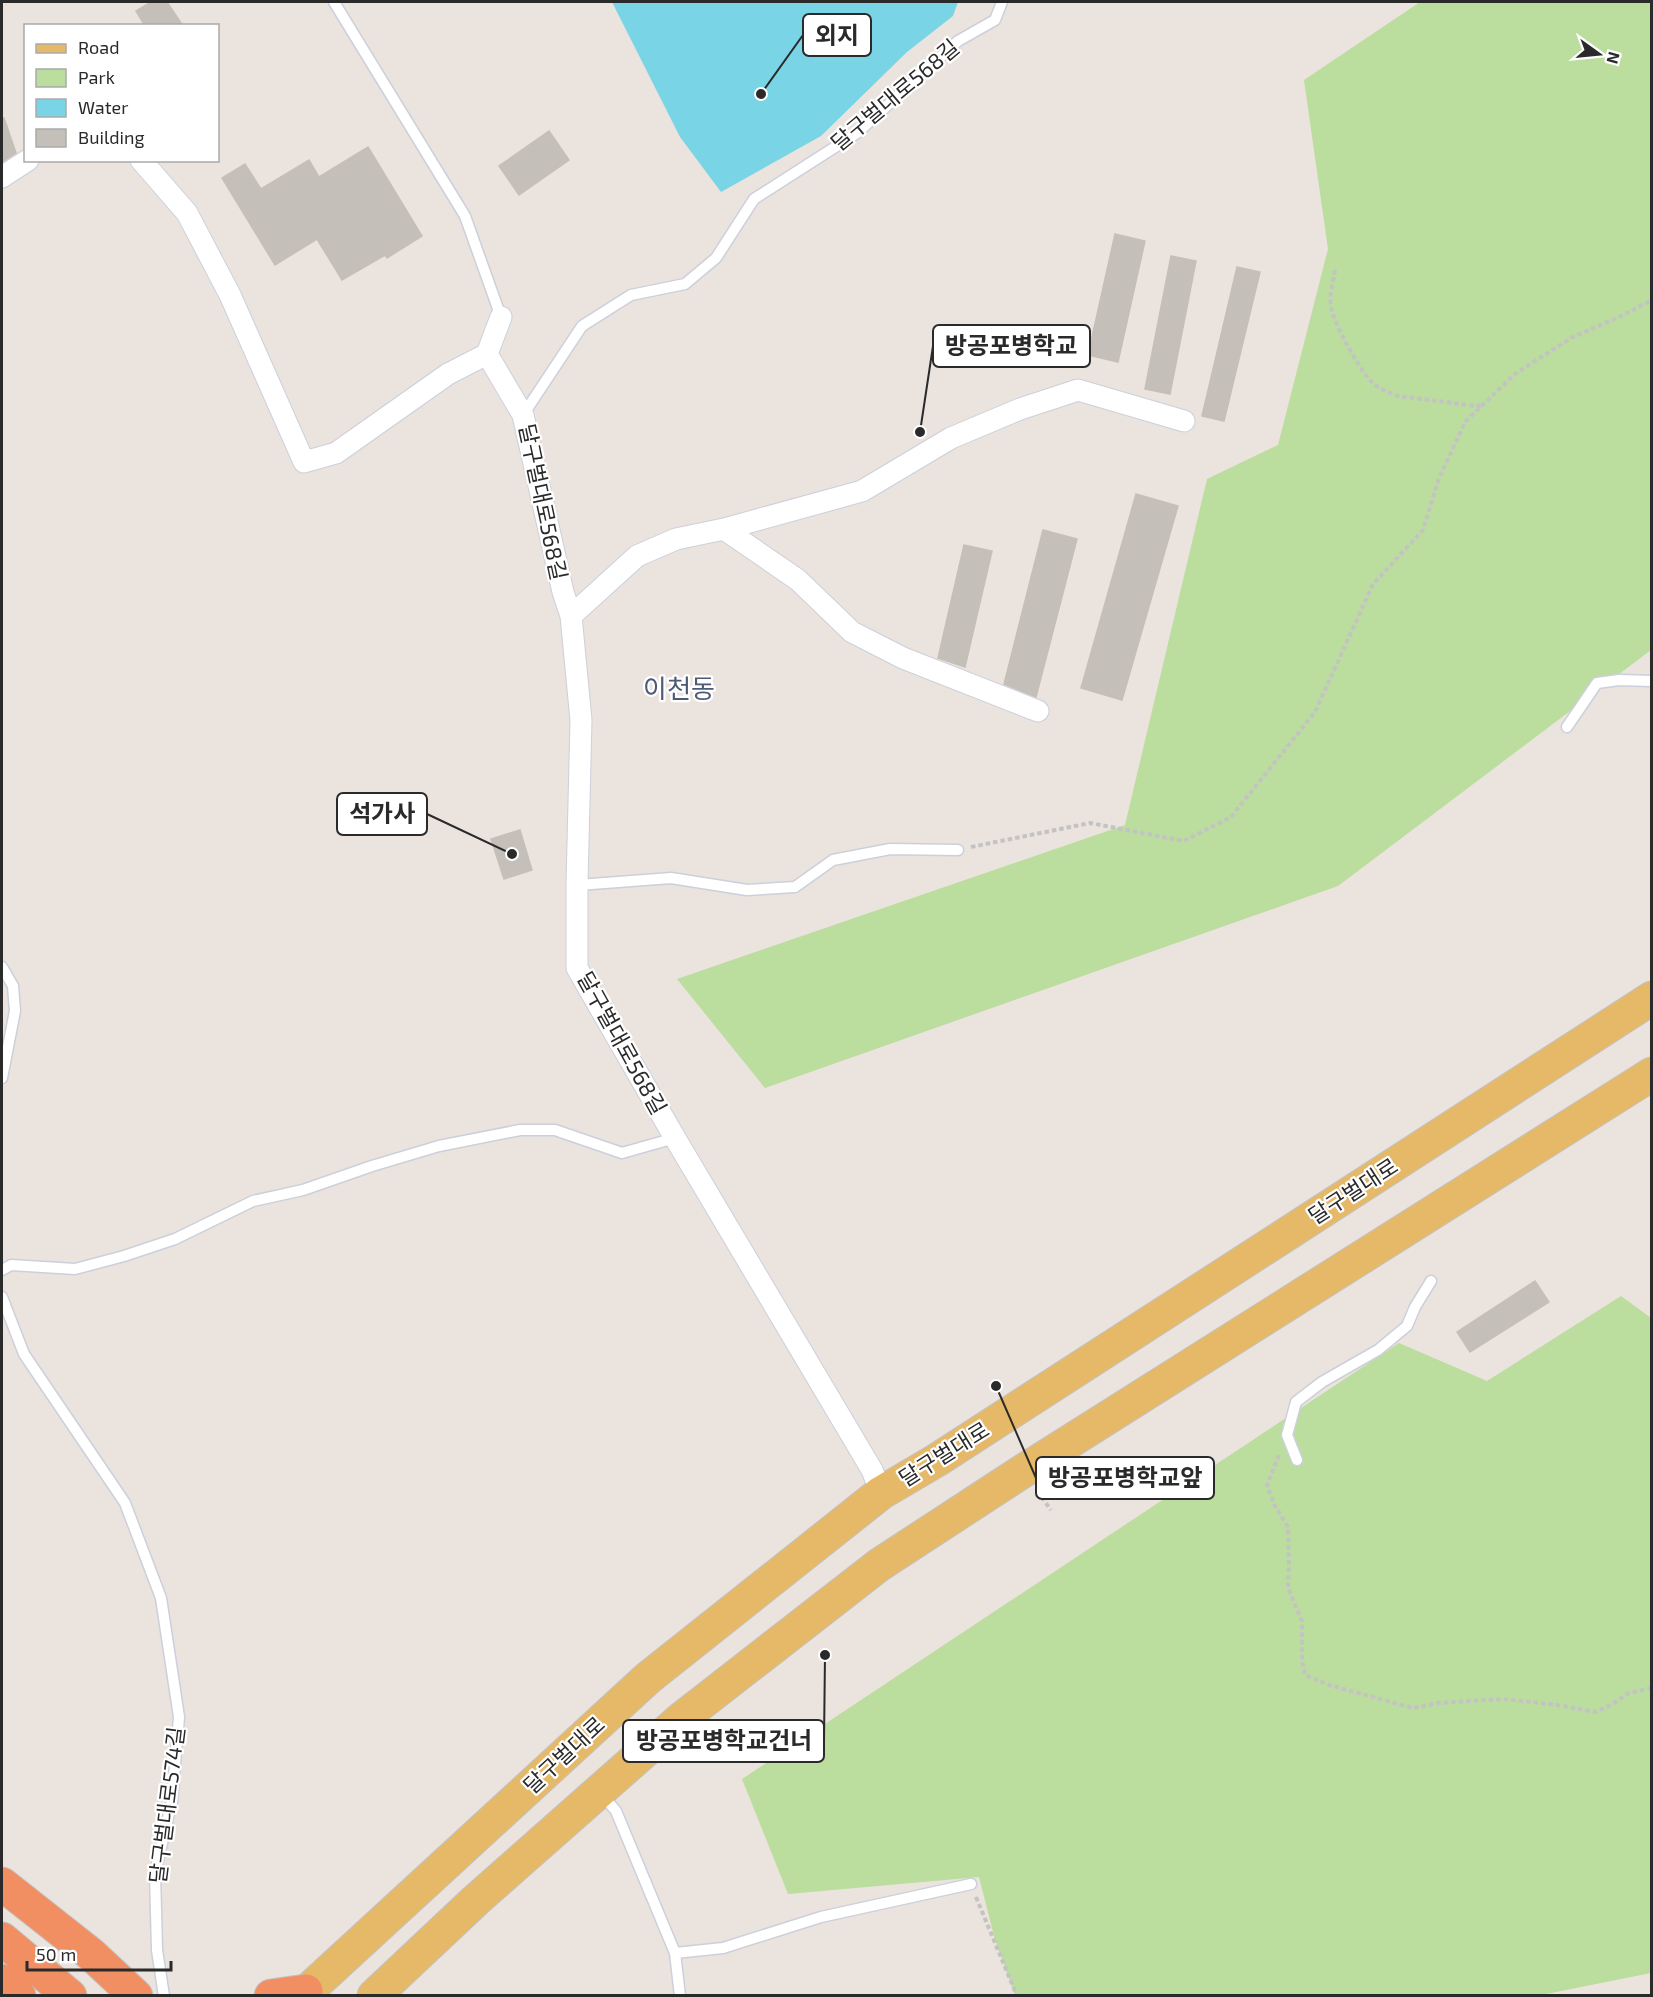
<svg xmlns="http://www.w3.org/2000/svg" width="1653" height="1997" font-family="'Exo 2','Noto Sans KR',sans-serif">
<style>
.green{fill:#bbdd9e}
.water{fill:#79d5e5}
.building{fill:#c4bfb9;stroke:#c6bfb7;stroke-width:1.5}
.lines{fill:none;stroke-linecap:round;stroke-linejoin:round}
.lane-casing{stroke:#ccd0db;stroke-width:13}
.street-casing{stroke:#ccd0db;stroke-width:23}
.primary-casing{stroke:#c3c3c3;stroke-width:35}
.highway-casing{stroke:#c3c3c3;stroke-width:35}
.path{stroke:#c3c3c3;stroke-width:4;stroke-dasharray:4.5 3;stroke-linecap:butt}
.lane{stroke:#fff;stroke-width:10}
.street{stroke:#fff;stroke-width:21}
.primary{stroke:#e5b968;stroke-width:33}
.highway{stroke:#f18e62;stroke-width:33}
.labels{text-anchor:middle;stroke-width:4.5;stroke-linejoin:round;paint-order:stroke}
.street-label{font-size:22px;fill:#2a2a2a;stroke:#fff}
.quarter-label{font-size:26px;fill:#4e5b77;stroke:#fff}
.leader{fill:none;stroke:#2a2a2a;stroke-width:2}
.callout-dot{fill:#2a2a2a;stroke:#fff;stroke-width:2}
.callout{fill:#fff;stroke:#2a2a2a;stroke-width:2}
.callout-label{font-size:24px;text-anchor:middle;font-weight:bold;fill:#2a2a2a}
</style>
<rect width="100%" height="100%" fill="#ebe3dd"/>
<path class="green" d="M1420 2H1651V650L1338 886 765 1088 677 979 1125 825 1207 479 1278 445 1328 249 1304 80Z
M1621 1296 1651 1318V1973L1536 1996 1015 1995 995 1940 979 1877 788 1894 742 1779 1399 1343 1487 1381Z"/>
<path class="water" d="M612 2H958L953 16 907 52 821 136 721 192 680 137Z"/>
<path class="building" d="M151 2H167L183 26H145L136 11Z
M2 118H4L16 153 2 162Z
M549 131 569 160 519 195 499 166Z
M368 147 422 236 387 258 385 255 342 280 317 239 275 265 222 178 245 164 261 189 309 160 319 177Z
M1115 234 1145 241 1118 362 1088 355Z
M1171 256 1196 261 1170 394 1145 389Z
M1237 267 1260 272 1224 421 1202 416Z
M1136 494 1178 506 1122 700 1081 688Z
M1043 530 1077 539 1036 697 1004 684Z
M964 545 992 551 965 667 938 658Z
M520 830 532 870 504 879 491 839Z
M1535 1281 1549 1302 1470 1352 1457 1332Z"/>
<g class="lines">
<g class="lane-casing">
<path id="lane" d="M334 2 465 216 501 317
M523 415 582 326 631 295 685 284 716 258 754 199 857 133 958 41 995 20 1002 2
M1567 727 1597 683 1619 680 1652 681
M578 885 671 878 747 890 795 887 833 860 890 849 958 850
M2 967 13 986 15 1011 2 1078
M2 1270 11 1265 75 1269 124 1256 175 1239 253 1201 303 1190 372 1166 439 1146 520 1130H555L622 1153 675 1138
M2 1297 24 1354 125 1503 161 1598 179 1717 172 1801 155 1873 157 1950 164 1996
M1297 1460 1287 1435 1296 1402 1322 1382 1378 1350 1407 1326 1415 1307 1431 1281
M602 1795 616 1811 675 1953 723 1948 821 1917 971 1884
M675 1953 680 1996"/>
</g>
<g class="street-casing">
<path id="street" d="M141 160 187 213 230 295 304 462 336 453 448 374 487 354
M2 177 28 160
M501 317 487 354 523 415 563 592 571 616 581 720 577 884V968L675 1138 872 1470 881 1493
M724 529 798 580 852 632 903 658 1038 711
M571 616 637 556 676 539 724 529 862 491 951 438 1020 409 1078 390 1184 421"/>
</g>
<g class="primary-casing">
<path id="primary" d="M302 1996 648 1678 881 1493 937 1460 1652 998
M374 1996 476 1900 681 1719 879 1565 1023 1471 1652 1074"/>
</g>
<g class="highway-casing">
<path id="highway" d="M2 1884 92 1955 136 1996
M2 1939 70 1996
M2 1981 19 1996
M271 1996 306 1991"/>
</g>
<path class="path" d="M1335 270C1333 283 1328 298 1332 311 1336 327 1361 373 1374 384 1381 390 1390 393 1398 396L1476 406 1483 405
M971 847 1090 823 1184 841 1231 817 1315 712 1373 584 1423 530 1438 481 1465 422 1515 374 1571 338 1621 316 1652 300
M1279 1455 1267 1485 1274 1504 1288 1527 1289 1565 1288 1588 1302 1621V1660L1305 1675 1329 1685 1413 1708 1439 1703 1503 1699 1558 1705 1595 1712 1611 1705 1629 1693 1652 1688
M1037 1491 1051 1510
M976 1897 1017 1996"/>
<use href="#lane" class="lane"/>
<use href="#street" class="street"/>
<use href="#primary" class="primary"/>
<use href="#highway" class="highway"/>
</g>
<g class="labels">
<g class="street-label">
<text transform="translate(895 95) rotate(-40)" y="8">달구벌대로568길</text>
<text transform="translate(543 502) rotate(78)" y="8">달구벌대로568길</text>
<text transform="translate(622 1043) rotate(61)" y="8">달구벌대로568길</text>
<text transform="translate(1353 1191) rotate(-33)" y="8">달구벌대로</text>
<text transform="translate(944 1454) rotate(-32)" y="8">달구벌대로</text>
<text transform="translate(564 1755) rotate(-43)" y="8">달구벌대로</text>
<text transform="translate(167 1805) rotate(-83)" y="8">달구벌대로574길</text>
</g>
<g class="quarter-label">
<text x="679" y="698">이천동</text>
</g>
</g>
<path class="leader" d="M761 94L803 35M920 432L933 346M512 854L427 814M996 1386L1036 1478M825 1655L824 1741"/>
<g class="callout-dot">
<circle cx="761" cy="94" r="6"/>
<circle cx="920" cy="432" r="6"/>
<circle cx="512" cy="854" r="6"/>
<circle cx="996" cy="1386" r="6"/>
<circle cx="825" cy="1655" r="6"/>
</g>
<g class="callout">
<rect x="803" y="14" width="68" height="42" rx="6"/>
<rect x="933" y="325" width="157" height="42" rx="6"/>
<rect x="337" y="793" width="90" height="42" rx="6"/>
<rect x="1036" y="1457" width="178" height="42" rx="6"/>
<rect x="623" y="1720" width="201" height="42" rx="6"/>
</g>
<g class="callout-label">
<text x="837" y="44">외지</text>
<text x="1011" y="354">방공포병학교</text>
<text x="382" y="822">석가사</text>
<text x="1125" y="1486">방공포병학교앞</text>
<text x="724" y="1749">방공포병학교건너</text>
</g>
<rect width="1653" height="1997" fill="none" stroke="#2a2a2a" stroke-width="6"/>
<rect x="24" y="24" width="195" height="138" fill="#ffffff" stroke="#aaaaaa" stroke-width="1.5"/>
<rect x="36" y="44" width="30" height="9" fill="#e5b968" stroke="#aaaaaa" stroke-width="1.5"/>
<text x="78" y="54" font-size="18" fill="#2a2a2a">Road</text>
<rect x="36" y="69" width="30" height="18" fill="#bbdd9e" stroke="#aaaaaa" stroke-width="1.5"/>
<text x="78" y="84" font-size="18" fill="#2a2a2a">Park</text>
<rect x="36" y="99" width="30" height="18" fill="#79d5e5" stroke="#aaaaaa" stroke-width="1.5"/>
<text x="78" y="114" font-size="18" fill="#2a2a2a">Water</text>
<rect x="36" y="129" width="30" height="18" fill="#c4bfb9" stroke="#aaaaaa" stroke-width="1.5"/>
<text x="78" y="144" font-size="18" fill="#2a2a2a">Building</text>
<g transform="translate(1599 54) rotate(105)" stroke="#ffffff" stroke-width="4.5" paint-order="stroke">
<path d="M0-4.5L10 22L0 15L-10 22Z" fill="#2a2a2a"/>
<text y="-9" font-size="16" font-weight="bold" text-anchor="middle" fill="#2a2a2a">N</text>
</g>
<path d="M27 1961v9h144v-9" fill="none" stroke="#2a2a2a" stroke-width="3"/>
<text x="36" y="1961" font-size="18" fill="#2a2a2a" stroke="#ffffff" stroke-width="4.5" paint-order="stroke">50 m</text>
</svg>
